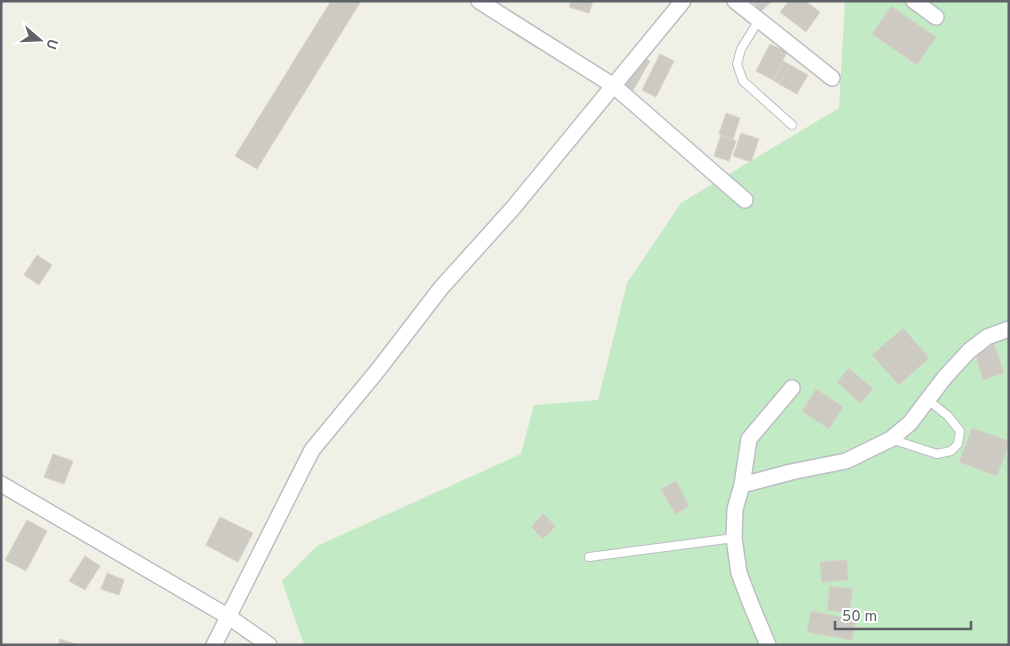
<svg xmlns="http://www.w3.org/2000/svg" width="1010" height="646" font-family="Overpass,sans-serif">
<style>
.green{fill:#c2eac5}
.building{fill:#cdcac4;stroke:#d7d3c5}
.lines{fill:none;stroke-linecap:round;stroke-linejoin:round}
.lane-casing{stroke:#bbbec3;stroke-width:10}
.street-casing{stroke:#bbbec3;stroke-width:18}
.lane{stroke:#fff;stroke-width:8}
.street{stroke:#fff;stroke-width:15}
</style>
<rect width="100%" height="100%" fill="#f1f0e7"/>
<path class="green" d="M845 1H1009V645H304L282 581 317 546 521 454 534 405 598 400 627 283 681 203 839 108Z"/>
<path class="building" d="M331 1H361L257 169 235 156Z
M571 1H593L589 13 569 7Z
M752 1H772L761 11Z
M789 1H805L820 12 806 32 780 12Z
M891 6 936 37 917 65 872 34Z
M770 44 787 52 773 80 756 71Z
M660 54 674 61 656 97 642 90Z
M640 56 650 61 632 92 623 86Z
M783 61 790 65 779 84 773 80Z
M790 65 808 75 797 94 779 84Z
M726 113 740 118 733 139 719 134Z
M741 133 759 139 751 162 733 156Z
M721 135 736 141 729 161 714 156Z
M37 255 52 265 39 285 24 275Z
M903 328 929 358 899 385 872 355Z
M994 343 1004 373 983 380 974 349Z
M849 368 873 389 860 403 837 382Z
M816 389 843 407 829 429 802 411Z
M972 428 1009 441V444L997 476 959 462Z
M53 454 73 461 64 484 44 477Z
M676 481 689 506 675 514 661 489Z
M543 514 556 526 543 539 531 527Z
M220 517 253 533 238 562 206 545Z
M27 520 47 531 26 571 5 560Z
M85 556 100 566 85 590 69 581Z
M847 560 848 580 822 582 820 562Z
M107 573 124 580 119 595 101 589Z
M830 586 853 589 849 613 827 610Z
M811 611 856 620 852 640 807 632Z
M60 639 78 645H58Z"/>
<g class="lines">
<g class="lane-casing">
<path id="lane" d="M759 20 741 49 737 64 743 81 792 125
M891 439 937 454 951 451 958 444 960 431 948 416 927 399
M589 557 734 538"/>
</g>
<g class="street-casing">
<path id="street" d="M479 1 614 86 745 200
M735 1 832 78
M914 1 936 17
M1 484 229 617 269 645
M742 485 791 472 846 461 891 439 910 423 945 377 969 351 987 337 1009 329
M214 645 312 450 378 370 441 288 513 208 683 1
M768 645 750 602 739 573 734 538 735 509 742 485 749 439 792 388"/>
</g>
<use href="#lane" class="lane"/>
<use href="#street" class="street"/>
</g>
<rect width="1010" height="646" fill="none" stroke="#5e6268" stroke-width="5"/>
<g transform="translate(40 40) rotate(109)" stroke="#ffffff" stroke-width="4" paint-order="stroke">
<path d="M0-4L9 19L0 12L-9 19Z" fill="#5e6268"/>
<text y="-8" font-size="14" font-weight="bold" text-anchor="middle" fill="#5e6268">U</text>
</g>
<path d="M835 621v8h136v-8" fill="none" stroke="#5e6268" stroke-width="2.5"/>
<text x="842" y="621" font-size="15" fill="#5e6268" stroke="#ffffff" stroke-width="4" paint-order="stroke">50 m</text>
</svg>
